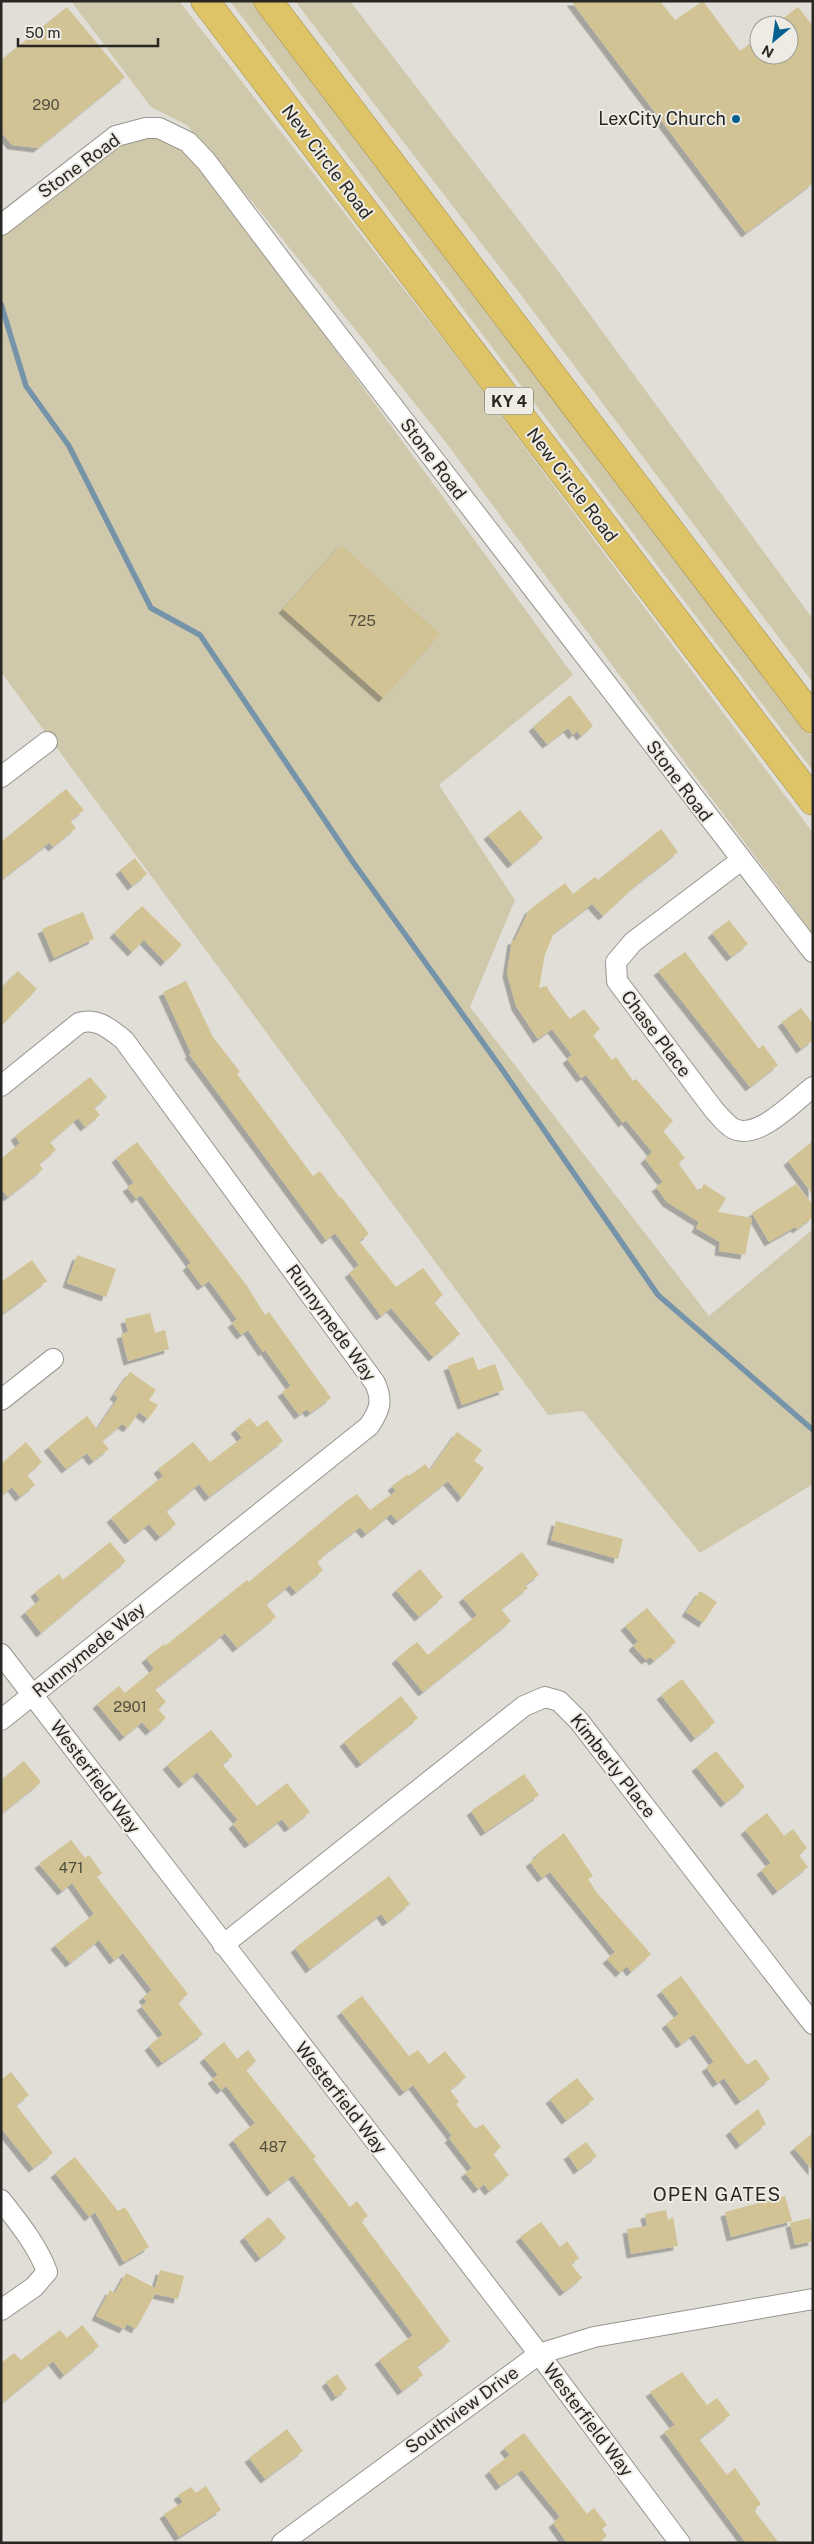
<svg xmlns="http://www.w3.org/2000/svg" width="814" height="2544" font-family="'Public Sans',sans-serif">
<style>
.green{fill:#d0c8aa}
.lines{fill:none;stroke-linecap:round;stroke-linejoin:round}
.stream{stroke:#7593a9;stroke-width:5.5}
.building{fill:#d1c393;filter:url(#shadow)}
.street-casing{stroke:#97958e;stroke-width:22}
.highway-casing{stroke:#9e8d50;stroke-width:29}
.street{stroke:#fff;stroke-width:20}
.highway{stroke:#dec467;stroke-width:28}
.poi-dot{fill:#056090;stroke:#eeebe4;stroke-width:2}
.labels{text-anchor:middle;stroke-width:4;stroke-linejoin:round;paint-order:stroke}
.number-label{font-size:15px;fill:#524e40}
.shield{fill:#eeebe4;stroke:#63625e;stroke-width:1}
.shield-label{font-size:16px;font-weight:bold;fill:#282724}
.poi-label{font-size:18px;fill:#282724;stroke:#eeebe4;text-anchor:end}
.street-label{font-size:18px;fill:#282724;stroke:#eeebe4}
.neighbourhood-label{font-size:19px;letter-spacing:1px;fill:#282724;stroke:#eeebe4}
</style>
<defs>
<filter id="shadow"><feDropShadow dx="-4.5" dy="4.5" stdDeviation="0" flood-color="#0004"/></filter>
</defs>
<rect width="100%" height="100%" fill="#e0ded7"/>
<path class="green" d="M71 1H179L470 374 813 833V934L441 436 250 199 187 125 151 107Z
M230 1H255L813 738V771Z
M295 1H350L558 271 813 619V683L518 291Z
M116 136 180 137 573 675 439 785 515 900 470 1007 709 1316 813 1229V1484L700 1553 583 1411 548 1415 1 672V225Z"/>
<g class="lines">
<path class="stream" d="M1 304 26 386 69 446 151 608 200 635 353 862 499 1065 658 1295 813 1430"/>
</g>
<path class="building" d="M571 1H660L675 20 703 1 740 51 759 37V55H789V25H775L798 7 813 26V183L746 233Z
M67 7 125 77 38 148 12 145 1 132V60Z
M341 545 440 634 383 698 283 609Z
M570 695 593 726 581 736 577 731 573 735 568 728 547 744 533 727Z
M66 789 84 810 70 821 76 828 53 847 49 843 1 880V842Z
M520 810 543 838 512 864 488 835Z
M661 829 678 852 636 885 603 916 592 904 554 933 545 954 539 988 547 986 549 991 570 1019 584 1009 600 1029 593 1035 612 1060 616 1057 633 1081 636 1079 673 1121 663 1131 685 1158 678 1163 699 1192 704 1184 726 1198 718 1212 752 1218 745 1255 719 1251 720 1242 696 1228 699 1222 667 1202 656 1187 663 1182 645 1159 652 1152 626 1120 623 1123 586 1075 581 1078 567 1059 572 1055 552 1029 538 1039 516 1006 507 973 512 940H515L529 910 565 883 573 894 595 877 598 880Z
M135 858 147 874 132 886 120 870Z
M142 906 182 945 165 962 144 940 132 952 114 933Z
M83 912 94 939 54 958 42 929Z
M729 920 748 944 731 957 712 933Z
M685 952 759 1049 763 1045 778 1065 750 1087 658 971Z
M18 971 37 989 1 1026V988Z
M186 981 213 1037 240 1072 237 1074 313 1176 320 1171 340 1198 341 1197 369 1234 359 1241 396 1287 423 1268 443 1295 434 1302 460 1334 433 1357 391 1308 381 1316 349 1273 359 1265 335 1233 326 1240 189 1054 191 1053 163 992Z
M801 1008 813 1024V1040L801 1049 782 1022Z
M90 1077 107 1097 94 1108 100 1115 85 1127 78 1118 50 1142 56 1150 39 1164 43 1169 8 1197 1 1189V1159L20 1143 15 1136Z
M813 1141V1195L788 1161Z
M137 1142 247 1286 265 1315 269 1312 331 1398 310 1413 307 1409 299 1415 282 1392 291 1386 265 1350 263 1352 248 1330 241 1335 232 1323 237 1319 209 1281 202 1286 187 1266 191 1263 141 1195 136 1199 127 1187 134 1183 116 1158Z
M796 1184 813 1205V1217L797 1229 795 1227 769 1242 752 1213Z
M77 1255 116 1269 106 1297 67 1283Z
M32 1260 47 1281 1 1315V1282Z
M150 1313 155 1333 165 1330 169 1349 128 1361 121 1334 128 1332 125 1319Z
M473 1357 478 1370 495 1364 504 1390 462 1405 448 1366Z
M130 1372 156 1390 149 1400 158 1405 148 1419 139 1412 128 1428 122 1424 102 1441 109 1449 93 1461 87 1453 66 1469 48 1447 87 1416 97 1429 118 1398 114 1395Z
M250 1418 257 1427 267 1420 283 1441 209 1497 199 1484 166 1511 176 1524 160 1537 149 1524 129 1540 111 1518 163 1476 158 1469 193 1442 210 1462 242 1438 235 1429Z
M457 1432 482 1450 474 1461 484 1468 462 1498 448 1481 397 1521 391 1514 366 1534 360 1527 322 1556 323 1558 317 1562 323 1570 296 1592 290 1585 266 1604 276 1617 237 1648 225 1633 155 1689 166 1702 158 1709 166 1718 150 1731 142 1722 124 1737 97 1704 119 1686 125 1693 154 1669 146 1658 164 1644 165 1646 247 1580 249 1582 344 1503 357 1494 370 1510 396 1491 392 1486 408 1474 409 1476 425 1464 430 1470Z
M26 1442 42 1462 27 1475 35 1485 20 1497 12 1487 1 1496V1464Z
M556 1521 623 1539 618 1559 551 1540Z
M110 1542 126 1561 41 1633 25 1612 40 1600 35 1592 59 1574 63 1580Z
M522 1552 539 1575 525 1585 528 1588 501 1609 511 1621 423 1692 396 1659 417 1642 428 1655 477 1615 463 1598Z
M420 1569 443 1597 419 1617 396 1590Z
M700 1591 717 1602 703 1623 686 1612Z
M647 1608 676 1642 654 1661 650 1657 646 1660 633 1646 638 1641 625 1626Z
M682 1679 715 1722 695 1738 661 1695Z
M401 1696 418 1718 361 1764 344 1742Z
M211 1730 233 1756 222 1764 257 1806 287 1783 310 1812 289 1828 282 1819 249 1844 233 1824 238 1820 197 1772 183 1784 167 1765Z
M716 1751 745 1787 725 1803 696 1767Z
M24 1761 41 1782 1 1814V1780Z
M524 1774 539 1795 485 1832 471 1811Z
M767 1813 784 1836 793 1829 807 1848 799 1855 808 1867 777 1891 761 1870 771 1863 745 1830Z
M564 1833 593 1876 588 1879 597 1893 651 1954 631 1972 627 1966 620 1973 607 1959 615 1952 550 1872 542 1878 530 1862 538 1856 537 1854Z
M71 1840 85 1858 89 1855 102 1873 97 1877 188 1994 178 2003 203 2034 162 2063 149 2046 163 2034 141 2006 147 2002 143 1997 152 1990 123 1953 114 1960 99 1940 70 1963 55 1945 94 1914 72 1883 62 1891 39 1864Z
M389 1876 410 1904 387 1922 381 1914 310 1969 295 1948Z
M681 1976 747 2065 756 2059 770 2079 740 2101 724 2078 717 2083 706 2067 714 2062 694 2034 681 2044 666 2024 679 2014 661 1991Z
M362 1996 409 2056 418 2050 429 2064 445 2051 466 2077 450 2090 459 2102 456 2104 475 2129 483 2124 501 2147 493 2154 509 2175 489 2191 484 2184 478 2189 465 2173 472 2168 449 2138 452 2136 413 2085 404 2092 341 2012Z
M224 2042 237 2059 248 2050 256 2061 246 2070 316 2157 313 2159 350 2207 357 2201 368 2216 361 2221 450 2341 417 2366 423 2375 402 2391 379 2360 413 2335 293 2175 271 2192 233 2140 255 2123 226 2086 221 2090 212 2079 218 2075 204 2058Z
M11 2072 29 2095 16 2105 53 2153 33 2168 1 2128V2080Z
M577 2078 594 2099 566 2120 550 2099Z
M758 2109 766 2124 740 2145 730 2131Z
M813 2133V2171L794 2148Z
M586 2142 597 2156 578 2170 568 2155Z
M75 2157 118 2211 125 2207 149 2247 124 2262 95 2212 89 2217 55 2173Z
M785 2196 792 2221 731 2237 725 2212Z
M666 2210 668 2220 673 2217 678 2246 631 2254 627 2229 647 2226 645 2214Z
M269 2217 286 2238 260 2258 244 2237Z
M810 2218 813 2241 795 2245 790 2223Z
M541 2222 560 2247 567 2241 579 2258 571 2264 582 2278 564 2292 520 2237Z
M160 2270 184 2276 178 2299 155 2294 136 2329 127 2324 124 2329 96 2316 110 2290 115 2293 126 2273 155 2288Z
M82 2325 99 2346 64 2375 53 2361 1 2404V2363L14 2353 21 2360 60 2330 67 2338Z
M682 2372 707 2405 717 2398 730 2415 699 2439 727 2475 735 2468 761 2504 754 2509 756 2513 779 2543H746L664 2432 675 2425 650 2392Z
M337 2374 347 2389 336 2397 326 2382Z
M287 2429 303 2451 265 2479 249 2458Z
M524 2433 587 2514 594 2508 607 2525 602 2529 607 2536 598 2543H567L553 2523 560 2517 522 2470 500 2486 489 2471 510 2455 504 2448Z
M206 2486 221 2510 179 2537 164 2514 183 2502 178 2495 191 2487 196 2493Z"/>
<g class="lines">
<g class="street-casing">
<path id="street" d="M1 225 116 136 146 128H159L188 142 206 161 301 287 813 952
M1 777 47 742
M740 861 633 942 616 962 617 981 714 1110C720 1116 726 1125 734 1129 759 1140 794 1101 813 1087
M1 1086 79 1023C97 1017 110 1029 124 1040L375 1383C383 1401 380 1410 369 1426L1 1720
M1 1400 53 1359
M1 1654 539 2354 680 2543
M223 1945 524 1706 545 1697 559 1701 579 1721 813 2024
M1 2200C18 2222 38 2246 47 2272L34 2287 1 2310
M282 2543 539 2354 594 2337 813 2299"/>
</g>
<g class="highway-casing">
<path id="highway" d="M205 1 813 801
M268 1 813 719"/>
</g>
<use href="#street" class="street"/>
<use href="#highway" class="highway"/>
</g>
<circle class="poi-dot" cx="736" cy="119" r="5"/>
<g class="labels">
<g class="number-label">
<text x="46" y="110">290</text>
<text x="362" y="626">725</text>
<text x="130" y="1712">2901</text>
<text x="71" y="1873">471</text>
<text x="273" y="2152">487</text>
</g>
<rect class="shield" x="485" y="387.5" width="48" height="27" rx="4"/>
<g class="shield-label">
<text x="509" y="407">KY 4</text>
</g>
<g class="poi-label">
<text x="726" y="125">LexCity Church</text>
</g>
<g class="street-label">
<text transform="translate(327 162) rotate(53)" y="6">New Circle Road</text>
<text transform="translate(79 166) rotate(-36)" y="6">Stone Road</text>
<text transform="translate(433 459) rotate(53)" y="6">Stone Road</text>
<text transform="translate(572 485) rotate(53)" y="6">New Circle Road</text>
<text transform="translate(679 781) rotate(53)" y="6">Stone Road</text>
<text transform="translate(656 1034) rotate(53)" y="6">Chase Place</text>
<text transform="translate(331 1323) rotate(54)" y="6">Runnymede Way</text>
<text transform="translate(89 1650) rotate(-39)" y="6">Runnymede Way</text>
<text transform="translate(613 1766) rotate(52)" y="6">Kimberly Place</text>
<text transform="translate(95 1777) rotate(53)" y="6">Westerfield Way</text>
<text transform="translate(341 2098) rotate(52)" y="6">Westerfield Way</text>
<text transform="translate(462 2410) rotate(-36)" y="6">Southview Drive</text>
<text transform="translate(588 2420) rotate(53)" y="6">Westerfield Way</text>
</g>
<g class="neighbourhood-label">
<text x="717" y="2201">OPEN GATES</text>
</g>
</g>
<rect width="814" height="2544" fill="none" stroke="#282724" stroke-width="5"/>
<g transform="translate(774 40) rotate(209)"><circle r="24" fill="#eeebe4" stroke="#9f9d97"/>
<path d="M0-4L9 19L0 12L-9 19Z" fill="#056090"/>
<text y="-8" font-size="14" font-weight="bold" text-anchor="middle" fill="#282724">N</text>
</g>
<path d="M18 38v8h140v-8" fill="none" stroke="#282724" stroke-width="2.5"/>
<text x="25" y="38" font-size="15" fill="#282724" stroke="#eeebe4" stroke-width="4" paint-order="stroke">50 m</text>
</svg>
